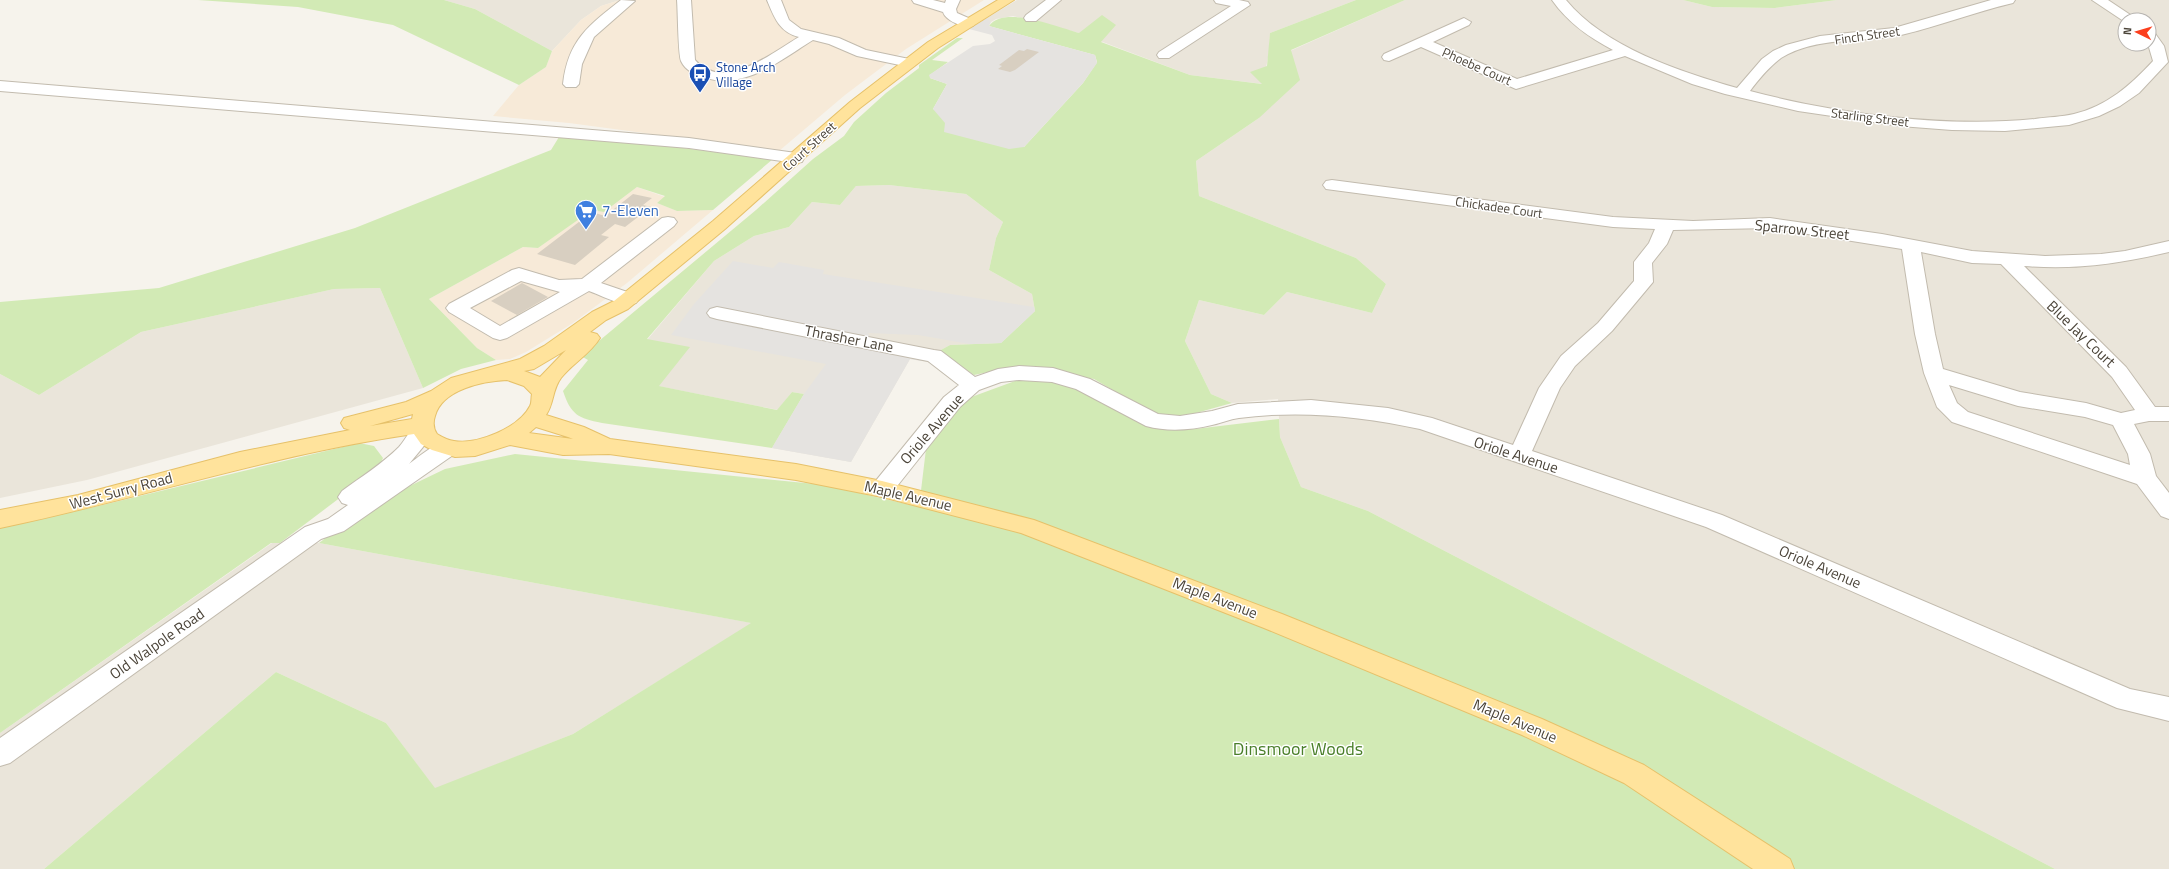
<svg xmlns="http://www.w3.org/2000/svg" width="2169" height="869" font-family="'Titillium Web',sans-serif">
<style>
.residential{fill:#eae5da;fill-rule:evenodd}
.commercial{fill:#f7ead8}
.green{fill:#d2eab5}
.parking{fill:#e5e3e0}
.building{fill:#d8cfc1}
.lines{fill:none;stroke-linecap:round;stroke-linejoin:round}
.minor-casing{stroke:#c2bbae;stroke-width:2}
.major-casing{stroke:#e6c16a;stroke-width:2}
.minor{fill:#fff;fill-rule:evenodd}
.major{fill:#ffe39c;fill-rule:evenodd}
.labels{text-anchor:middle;stroke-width:3;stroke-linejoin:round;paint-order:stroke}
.far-street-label{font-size:13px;fill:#4b4439;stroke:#fff}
.far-transit-label{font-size:13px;fill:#164399;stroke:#fff;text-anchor:start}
.shop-label{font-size:15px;fill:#366cbe;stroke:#fff;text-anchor:start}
.street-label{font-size:15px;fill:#4b4439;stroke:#fff}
.near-park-label{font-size:18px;fill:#4a7f2a;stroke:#fff}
</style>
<rect width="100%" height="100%" fill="#f6f3ec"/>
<path class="residential" d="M444 0H620L601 6 581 20 552 51 475 9Z
M1017 0H1356L1270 33 1269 52 1263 84 1190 75 1079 33 1013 16 996 19 991 22 988 21 987 18Z
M1405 0H1683L1712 7 1775 8 1837 0H2169V869H2055L1368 511 1301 487 1280 437 1278 399 1232 403 1211 394 1185 341 1199 300 1264 315 1287 292 1372 313 1386 284 1356 258 1199 196 1196 161 1259 118 1290 51ZM2125 20H2149V44H2125Z
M889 185 966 194 1003 222 996 238 989 270 1032 294 1035 311 1001 343 950 345 939 351 933 363 910 359 851 462 772 448 804 394 792 392 778 410 658 386 647 340 714 261 754 236 789 227 812 202 840 205 856 186Z
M380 288 423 388 87 480 0 498V374L39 395 141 332 334 289Z
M272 543H319L752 623 573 734 435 789 386 723 276 672 44 869H0V733Z"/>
<path class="commercial" d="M620 0H984L906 49 845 95 779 151 569 123 493 116 519 85 546 67 552 51 581 20 601 6Z
M637 187 665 197 657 203 677 211 713 210 627 283 573 323 526 352 510 359 496 360 477 348 429 299 523 247 538 248 592 209 604 212Z"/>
<path class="green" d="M198 0H444L475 9 552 51 546 67 519 85 393 25 298 7Z
M1356 0H1405L1291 50 1300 80 1259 118 1196 161 1199 196 1356 258 1386 284 1372 313 1287 292 1264 315 1199 300 1185 341 1211 394 1232 403 1189 415 1157 416 1094 379 1017 366 974 375 939 351 950 345 1001 343 1035 311 1032 294 989 270 996 238 1003 222 966 194 889 185 856 186 840 205 812 202 789 227 754 236 714 261 647 339 690 347 659 386 777 410 792 392 804 394 772 448 602 423C578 418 571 415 563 391L588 360 581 356 756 210 813 159 844 136 854 122 886 93 919 68V65L957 38H963L932 60 948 62 930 75V78L947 84 933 109 1024 147 1083 83 1097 62 1095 55 989 26C1004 5 1058 27 1079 33L1102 15 1116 25 1101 42 1190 75 1262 84 1250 72 1267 66 1270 33Z
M1683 0H1837L1775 8 1712 7Z
M559 137 675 147 773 159 713 210 677 211 657 203 665 196 637 187 604 212 592 210 538 248 523 247 429 299 477 348 496 360 461 369 423 388 380 288 334 289 141 332 39 395 0 374V302L159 288 355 228 551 150Z
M1040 377 1083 388 1150 424 1195 429 1279 419 1280 437 1301 487 1368 511 2055 869H44L276 672 386 723 435 788 573 734 751 623 319 543 370 505 445 469 515 454 825 485 919 507 926 449 966 399 1015 381Z
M359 443 374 446 383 458 378 469 280 543H271L0 733V526L90 508Z"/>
<path class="parking" d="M987 18 991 22 989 26 1095 55 1097 63 1083 83 1024 147 1009 149 944 132 945 123 933 109 947 84 930 78 929 75 973 46 990 44 995 41 992 35 969 29Z
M733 261 773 268 779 262 824 270 823 274 1034 307 1035 311 1001 343 970 344 918 335 868 333 872 341 925 351 922 361 910 359 851 462 772 448 804 394 826 364 671 335 694 304Z"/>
<path class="building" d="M1027 49 1039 52 1015 70 1010 72 998 69 1002 66 999 65 1019 50 1024 51Z
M633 194 652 198 643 205 651 207 625 227 615 224 601 235 609 237 575 265 537 254 592 212 605 216Z
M522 283 548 297 517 315 491 301Z"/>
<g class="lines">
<g class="minor-casing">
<path id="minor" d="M621 0 635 1 594 37 582 64 579 84 576 87H566L563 84C568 40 589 25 621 0Z
M677 0H691L695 60C723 93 772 53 799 37 779 32 774 17 767 0H781L789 20 801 29 839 38 866 50 914 60 916 63 914 66 909 67 857 56 829 44 813 40C779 61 747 89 705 78 696 76 685 70 681 61 678 53 678 12 677 0Z
M912 0H933L945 3 946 0H960L956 9 957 13 973 20 975 23 973 26C963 28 946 21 943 12L914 3Z
M1046 0H1061L1036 21H1026L1024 18 1026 15Z
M1214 0H1239L1248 2 1250 5 1169 58H1159L1157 55 1159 52 1231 6 1216 3Z
M1552 0H1566C1604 47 1681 72 1737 88L1762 59 1773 51 1786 45 1820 36 1894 28 1991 0H2015L2013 3C1975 12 1939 26 1901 35 1863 43 1816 36 1781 58 1769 67 1759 79 1750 91 1837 114 1946 128 2035 119 2048 117 2062 117 2074 114 2107 106 2131 85 2153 61L2148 44 2149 31 2154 32 2164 46 2168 62 2139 93 2120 106 2099 116 2069 125 2005 131 1952 130 1900 126 1798 111 1725 94 1692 84 1625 56 1516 89 1421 47 1389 61 1384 60 1382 57 1384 54 1464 18 1471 22 1469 25 1433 42 1517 79 1613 50C1590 38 1568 23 1552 0Z
M2092 0H2108L2138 20H2125V22Z
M0 81 689 138 796 153 802 154 804 158 802 162 796 163 689 148 0 91Z
M1332 180 1613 217 1693 221 1770 218 1882 234 1972 251 2045 256 2101 254 2125 251 2169 241V252C2118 264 2076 270 2024 266L2126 367 2155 407H2169V421H2149L2134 424 2150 454 2156 476 2169 493V519L2161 516 2137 484 1952 422 1937 407 1924 373 1915 334 1902 249 1770 228 1673 230 1667 244 1652 263 1653 282 1612 331 1575 366 1560 388 1532 451 1722 515 2130 689 2169 697V721L2117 708 1706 527 1420 429C1361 416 1299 410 1239 418 1230 419 1221 423 1212 425 1191 430 1168 432 1146 426L1076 389 1052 382 1019 380 1001 382 979 390 960 407 890 495 882 497 874 495 870 489 874 483 944 397 959 385 928 361 717 319 710 317 707 313 710 309 717 307 934 350 941 351 975 377 998 369 1019 366 1053 368 1090 379 1158 414 1180 416 1212 411 1238 404 1311 400 1388 408 1432 418 1513 445 1539 388 1561 356 1598 323 1634 281V262L1649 243 1655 229 1613 227 1326 189 1323 185 1326 181ZM1921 252 1972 263 2001 264 2112 377 2135 410 2121 413 2086 403 2020 392 1943 369 1935 334ZM1949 385 2018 406 2085 417 2113 425 2128 454 2130 465 1968 412 1957 403Z
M668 217 674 218 677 222 674 226 601 283 636 295 639 299 636 303C621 307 603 296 589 291L507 338 500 340 493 338 449 312 446 308 449 304 512 270 519 268 559 280 582 279 662 218ZM521 281 560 292 500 326 470 308Z
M422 424 430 426 433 431 423 447 409 464C423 454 439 438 456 443L459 448 456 453 344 531 321 539 10 763 0 766V738L305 527 328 519 348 505 342 503 338 497 342 491C361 477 382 464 399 447 407 438 410 427 422 424Z"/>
</g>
<g class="major-casing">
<path id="major" d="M998 0H1014L938 48 860 108 725 229 628 309 606 320 590 332 597 334 600 338C590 354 572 364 561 378 552 390 554 404 546 415L584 427 610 439 796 464 882 481 1034 520 1282 614 1542 719 1644 765 1790 859 1794 869H1753L1624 783 1522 735 1264 628 1021 533 882 497 796 480 609 454 563 455 510 445 475 456 455 457 432 450 421 444 414 434C274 454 139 499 0 528V510L78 495 240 452 350 430 344 428 341 423 344 418 406 402 431 391 451 378 520 359 544 346 592 312 614 301 713 221 850 102 928 42ZM566 350 540 377 524 371 534 369ZM507 380 524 386 532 394C531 398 532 403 530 406 519 428 477 445 454 441 447 440 442 437 437 434 433 428 433 422 435 416 442 389 484 381 507 380ZM413 414 412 419 370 426ZM536 427 568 437 573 439 529 433Z"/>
</g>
<use href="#minor" class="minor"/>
<use href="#major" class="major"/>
</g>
<defs>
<g id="bus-pin" transform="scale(1.15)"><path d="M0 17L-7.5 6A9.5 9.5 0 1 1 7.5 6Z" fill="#1a4fb4" stroke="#fff"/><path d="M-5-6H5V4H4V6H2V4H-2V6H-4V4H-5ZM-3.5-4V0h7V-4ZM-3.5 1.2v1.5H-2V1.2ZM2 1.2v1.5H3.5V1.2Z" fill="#fff"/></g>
<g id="supermarket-pin" transform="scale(1.15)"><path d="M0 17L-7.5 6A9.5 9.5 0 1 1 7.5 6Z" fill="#3f7fe0" stroke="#fff"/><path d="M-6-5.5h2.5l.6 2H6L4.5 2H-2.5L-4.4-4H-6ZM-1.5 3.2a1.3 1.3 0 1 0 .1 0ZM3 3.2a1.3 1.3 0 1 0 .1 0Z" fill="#fff"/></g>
</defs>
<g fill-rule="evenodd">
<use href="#bus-pin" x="700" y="74"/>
<use href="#supermarket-pin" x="586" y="211"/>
</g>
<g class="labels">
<g class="far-street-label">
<text transform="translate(1867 35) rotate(-8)" y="5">Finch Street</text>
<text transform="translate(1477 66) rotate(24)" y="5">Phoebe Court</text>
<text transform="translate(1870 117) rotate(7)" y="5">Starling Street</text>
<text transform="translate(809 146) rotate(-42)" y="5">Court Street</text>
<text transform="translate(1499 207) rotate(8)" y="5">Chickadee Court</text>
</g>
<g class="far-transit-label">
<text x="716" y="72">Stone Arch<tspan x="716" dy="15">Village</tspan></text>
</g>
<g class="shop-label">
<text x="602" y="216">7-Eleven</text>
</g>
<g class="street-label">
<text transform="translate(1802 230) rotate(6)" y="5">Sparrow Street</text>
<text transform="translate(2081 334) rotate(44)" y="5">Blue Jay Court</text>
<text transform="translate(849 339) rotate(11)" y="5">Thrasher Lane</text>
<text transform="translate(932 429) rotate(-49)" y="5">Oriole Avenue</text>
<text transform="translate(1516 455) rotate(18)" y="5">Oriole Avenue</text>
<text transform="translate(121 491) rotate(-15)" y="5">West Surry Road</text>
<text transform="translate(908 496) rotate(13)" y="5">Maple Avenue</text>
<text transform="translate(1820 567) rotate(23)" y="5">Oriole Avenue</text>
<text transform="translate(1215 598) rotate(21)" y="5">Maple Avenue</text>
<text transform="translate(157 644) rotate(-35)" y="5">Old Walpole Road</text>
<text transform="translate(1515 721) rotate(23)" y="5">Maple Avenue</text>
</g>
<g class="near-park-label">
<text x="1298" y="755">Dinsmoor Woods</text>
</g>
</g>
<g transform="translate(2137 32) rotate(275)"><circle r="19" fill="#ffffff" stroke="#b7b4b0"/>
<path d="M0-3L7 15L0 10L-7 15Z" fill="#fc3f1d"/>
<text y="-6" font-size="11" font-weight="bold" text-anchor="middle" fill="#4b4439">N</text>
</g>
</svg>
